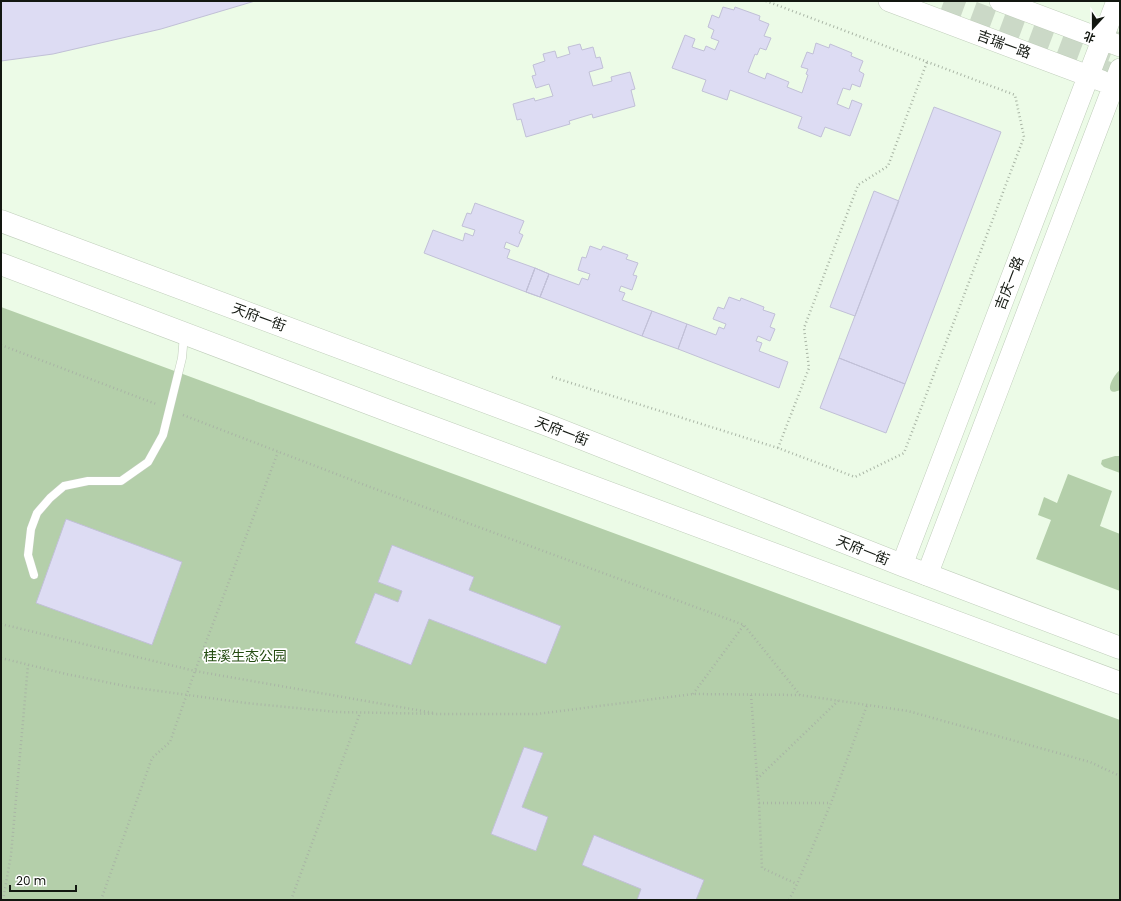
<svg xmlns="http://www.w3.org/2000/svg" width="1121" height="901" font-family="Poppins,'Noto Sans SC',sans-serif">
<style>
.green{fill:#b4cfaa}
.building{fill:#dddcf3;stroke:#c1c0d7}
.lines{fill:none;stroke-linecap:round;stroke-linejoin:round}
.tertiary-tunnel{stroke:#cbd9c7;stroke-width:21;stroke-dasharray:21 10;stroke-linecap:butt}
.service-casing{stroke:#c0cebb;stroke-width:9}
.tertiary-casing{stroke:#c0cebb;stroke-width:22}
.secondary-casing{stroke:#c0cebb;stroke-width:23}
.path{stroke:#a9b5a5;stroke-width:2.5;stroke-dasharray:1 3;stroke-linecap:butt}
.service{stroke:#fff;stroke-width:8}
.tertiary{stroke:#fff;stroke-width:21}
.secondary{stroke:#fff;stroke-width:22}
.labels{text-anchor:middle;stroke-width:3.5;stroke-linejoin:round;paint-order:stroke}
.street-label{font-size:14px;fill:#121710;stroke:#fff}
.park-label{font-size:14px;fill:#244c11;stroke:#fff}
</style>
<rect width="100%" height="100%" fill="#ecfbe7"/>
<path class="green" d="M1 307 1120 720V900H1Z
M1120 370V390C1102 398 1112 376 1120 370Z
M1115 456H1120V473L1104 467 1101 464 1102 460Z
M1068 474 1112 491 1100 526 1120 534V591L1036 559 1051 520 1038 515 1044 497 1057 503Z"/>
<path class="building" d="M1 1H255L161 29 53 54 1 61Z
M723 7 734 10 735 7 760 16 759 20 769 24 764 36 771 38 766 50 760 48 757 55 755 54 748 72 765 79 767 73 789 82 787 87 802 93 808 75 806 74 808 69 801 67 807 52 813 54 816 43 829 48 830 44 852 53 851 56 863 61 859 71 864 74 860 87 852 84 850 90 843 88 837 104 849 109 852 100 862 104 850 136 825 127 821 137 798 128 802 117 730 90 727 100 702 91 706 80 672 68 685 35 695 39 692 47 704 51 706 46 715 50 719 41 711 38 714 30 708 27 712 15 719 18Z
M580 44 582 50 593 47 596 58 600 57 603 68 589 72 593 86 612 81 611 77 630 72 635 89 631 90 635 106 593 118 592 114 569 121 570 124 526 137 521 119 517 120 513 104 534 98 535 101 553 96 549 84 536 88 532 76 536 75 533 65 545 61 543 54 555 51 557 58 570 54 568 47Z
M934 107 1001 132 905 384 839 358Z
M874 191 899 201 855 316 830 307Z
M475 203 524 221 519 233 523 235 518 247 506 242 504 248 510 250 507 258 535 268 526 292 424 253 433 230 463 241 465 233 473 236 475 230 462 226 467 213 471 214Z
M590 246 601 250 603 246 628 255 626 259 638 263 633 275 637 276 632 290 621 286 619 291 625 293 622 300 652 311 642 336 540 297 549 274 579 285 582 278 588 280 590 274 578 270 582 257 586 258Z
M535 268 549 274 540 297 526 292Z
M535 268 549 274 540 297 526 292Z
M729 297 740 301 741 298 764 307 763 310 775 314 770 327 775 329 770 341 758 336 756 341 762 343 759 351 788 362 779 388 678 349 687 324 716 335 719 327 724 329 726 324 713 319 718 307 724 309Z
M652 311 687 324 678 349 642 336Z
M839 358 905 384 886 433 820 408Z
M66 519 182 562 152 645 36 603Z
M392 545 474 577 469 590 561 626 546 664 429 619 411 665 355 643 375 593 398 602 402 591 378 582Z
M524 747 543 753 522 807 548 817 536 851 491 834Z
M594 835 704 880 696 900H637L641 889 582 865Z"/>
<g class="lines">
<path class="tertiary-tunnel" d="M944 1 1108 62 1120 31"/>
<g class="service-casing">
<path id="service" d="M34 575 28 555 31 529 37 513 50 498 64 486 88 481H121L148 462 163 435 182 358 184 335"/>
</g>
<g class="tertiary-casing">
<path id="tertiary" d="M889 1 1102 81
M1000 1 1120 46
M902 565 1117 1
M927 575 1120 69"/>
</g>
<g class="secondary-casing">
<path id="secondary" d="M1 221 550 426 902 565 1120 648
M1 264 397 414 1120 683"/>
</g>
<path class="path" d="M1 345 156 404
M552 377 778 448 855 477 904 453 1024 137 1015 95 766 1
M183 415 370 487 744 625 800 695
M778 448 809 368 804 328 858 185 888 166 927 62
M1 624 195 671 434 713
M1 658 66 674 130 687 246 703 337 712 442 714H537L693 694 800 695 908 711 1090 762 1120 776
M693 694 744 625
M751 695 759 803 762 868 797 884
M757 779 838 701
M759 803H831
M3 900 11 855 28 665
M101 900 152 758 170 742 195 671 278 452
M291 900 360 713
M789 900 797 884 831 803 867 705"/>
<use href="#service" class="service"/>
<use href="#tertiary" class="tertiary"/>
<use href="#secondary" class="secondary"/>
</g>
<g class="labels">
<g class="street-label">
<text transform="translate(1004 44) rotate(20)" y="5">吉瑞一路</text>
<text transform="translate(1009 283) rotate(-69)" y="5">吉庆一路</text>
<text transform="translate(259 317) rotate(20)" y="5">天府一街</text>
<text transform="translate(562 431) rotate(21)" y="5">天府一街</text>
<text transform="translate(863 550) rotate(22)" y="5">天府一街</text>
</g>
<g class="park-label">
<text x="245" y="661">桂溪生态公园</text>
</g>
</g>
<rect width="1121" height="901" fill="none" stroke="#121710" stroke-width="4"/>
<g transform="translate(1093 28) rotate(201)" stroke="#ffffff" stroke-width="3" paint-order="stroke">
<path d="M0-3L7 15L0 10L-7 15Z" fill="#121710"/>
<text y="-6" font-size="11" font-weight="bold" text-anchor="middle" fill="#121710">北</text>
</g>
<path d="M10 885v6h66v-6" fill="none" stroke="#121710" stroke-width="2"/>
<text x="16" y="885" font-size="12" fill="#121710" stroke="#ffffff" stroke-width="3" paint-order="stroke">20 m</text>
</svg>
